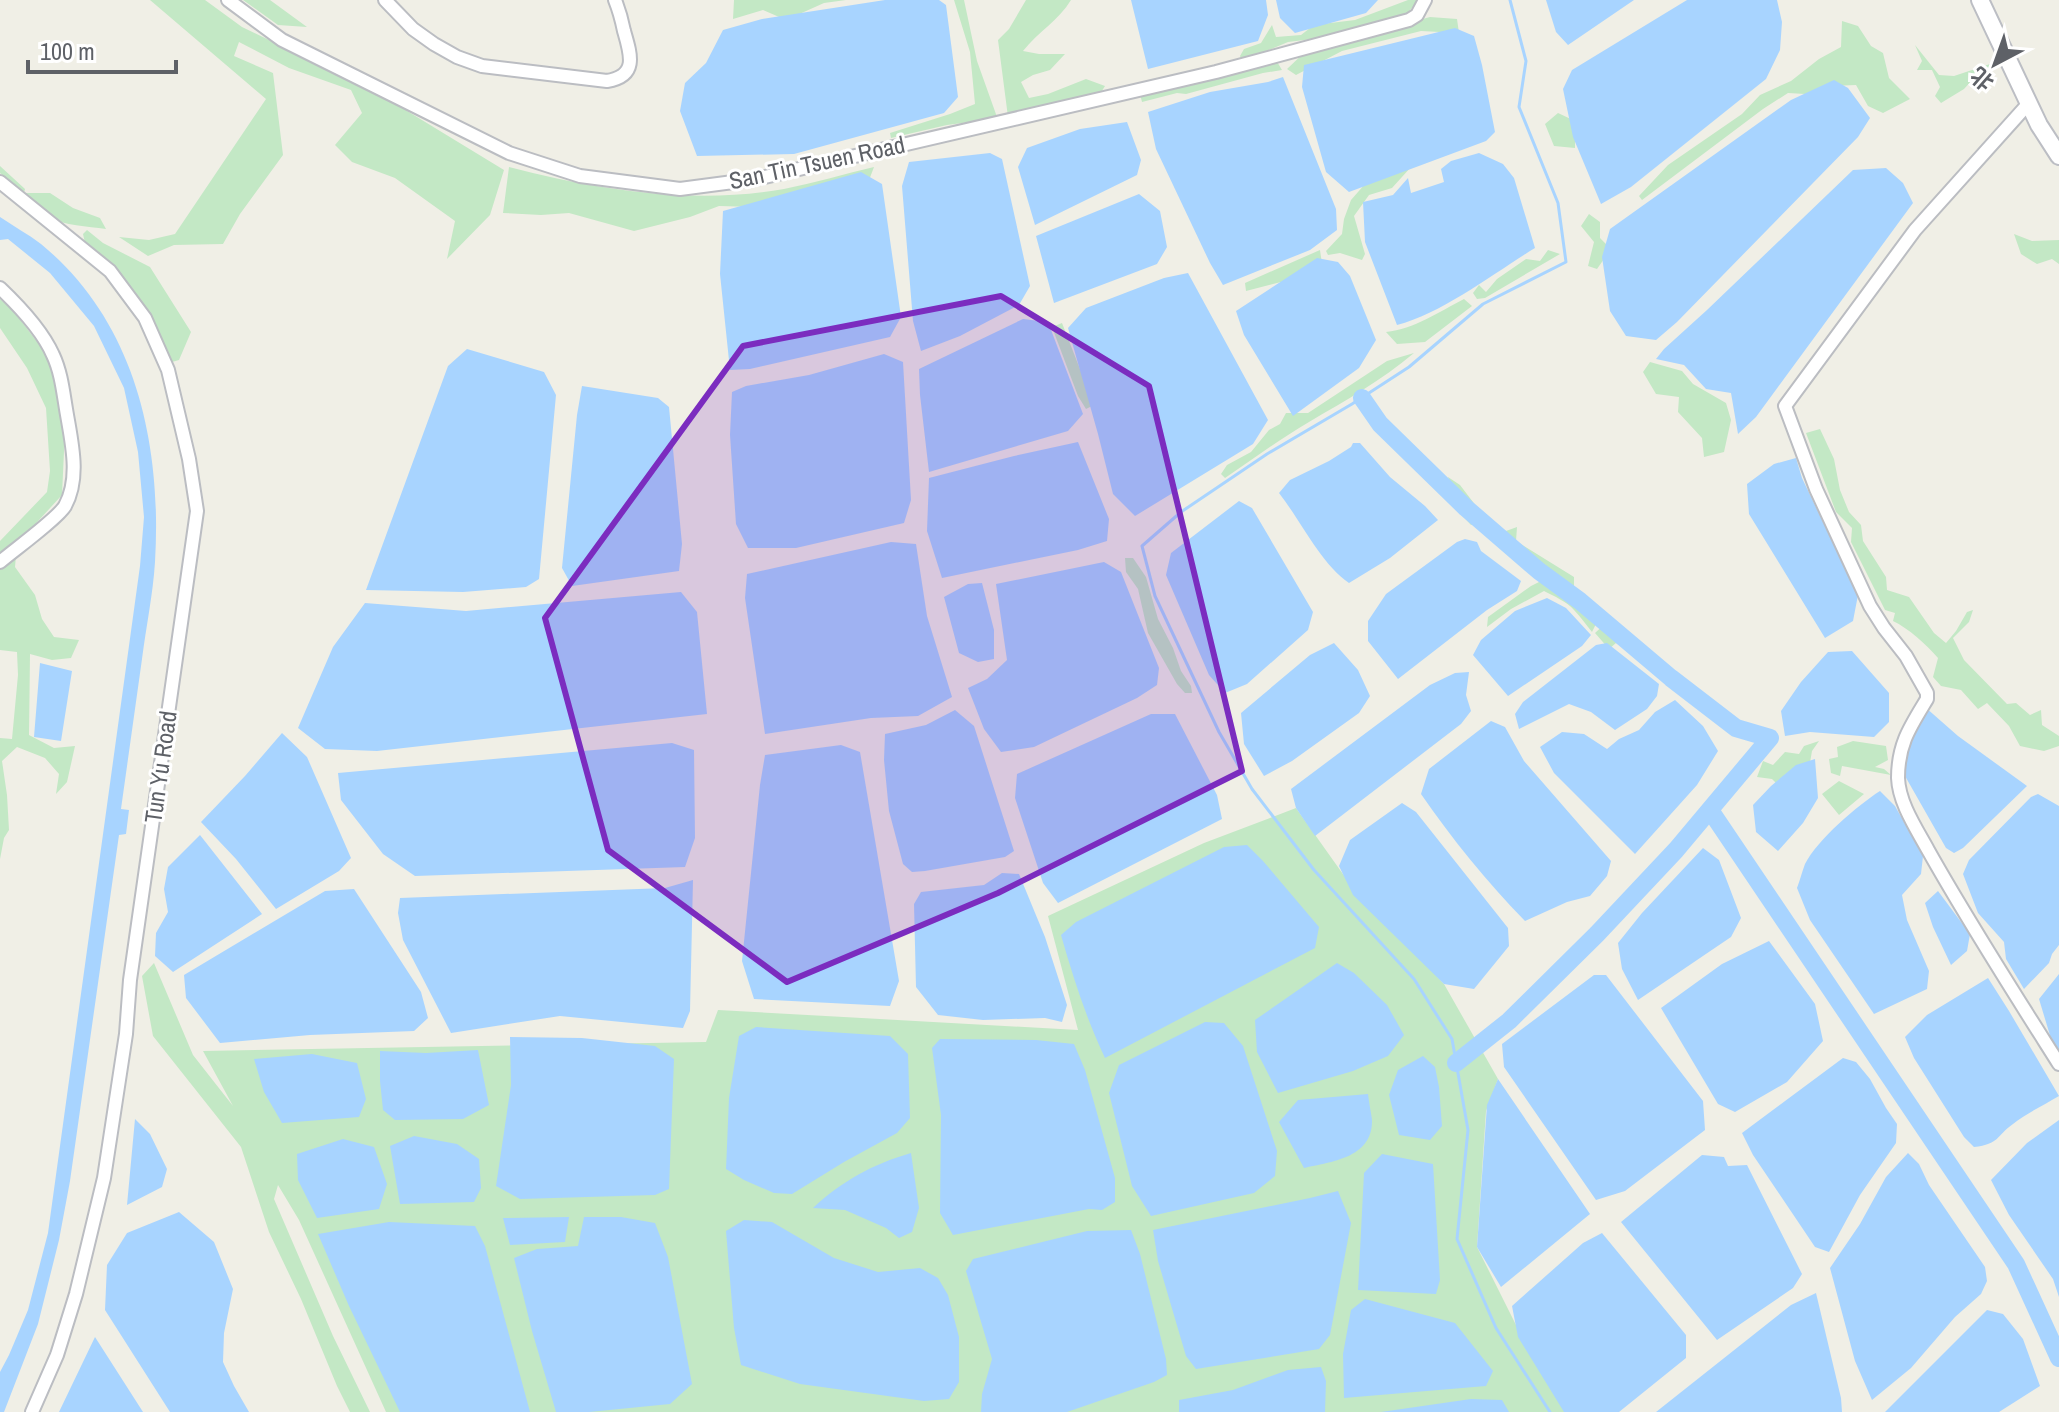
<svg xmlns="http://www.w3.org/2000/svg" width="2059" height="1412" font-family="'Archivo Narrow','Noto Sans SC',sans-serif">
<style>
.green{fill:#c3e8c5}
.water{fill:#a8d4ff}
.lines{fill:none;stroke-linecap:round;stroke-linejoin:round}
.stream{stroke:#a8d4ff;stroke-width:3}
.river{stroke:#a8d4ff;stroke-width:18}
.minor-casing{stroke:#bbbdc2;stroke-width:16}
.secondary-casing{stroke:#bcbec4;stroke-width:20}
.minor{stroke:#fff;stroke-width:12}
.secondary{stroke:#fff;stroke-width:16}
.marked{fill:#7b2cbf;fill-opacity:0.2;stroke:#7b2cbf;stroke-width:6;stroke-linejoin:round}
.labels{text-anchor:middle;stroke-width:6;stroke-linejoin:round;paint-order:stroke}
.street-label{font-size:24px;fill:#5e6167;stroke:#fff}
</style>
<rect width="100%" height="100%" fill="#f0efe6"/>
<path class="green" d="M150 0H205L242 27 371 89 504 170 490 215 447 259 455 221 395 178 352 162 335 145 362 113 351 90 289 68 239 42 234 56 273 73 283 155 240 214 223 244 174 245 148 256 119 237 149 240 175 234 266 99Z
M243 0H270L307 27 278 25Z
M734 0H846L824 3 786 20 763 10 733 19Z
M954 0H964L977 61 997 117 985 120 947 125 891 138 890 133 950 114 975 104 970 52Z
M1026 0H1071C1059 20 1038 32 1023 51L1039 54H1065L1050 70 1033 75 1021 82 1029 98 1048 94 1086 79 1105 86 1100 94 1008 117 998 40 1009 29Z
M1408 0H1416V3L1405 16 1329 37 1288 42 1242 61 1240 56 1244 49 1261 43 1272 25 1276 37 1301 35 1314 25 1355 20Z
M1430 17 1457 19 1459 33 1421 31 1342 51 1296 75 1287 69 1306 51Z
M1842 21 1858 26 1871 46 1883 53 1889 78 1910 99 1883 113 1868 106 1856 85 1831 86 1822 95 1788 93 1763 109 1642 200 1639 196 1668 165 1742 114 1760 95 1791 81 1819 59 1841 47Z
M1915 45 1939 75 1954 76 1993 63 1981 80 1974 78 1964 89 1941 103 1935 96 1940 87 1932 70H1917L1922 61Z
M1276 60 1282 70 1263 73 1186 94 1177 93 1142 102 1140 94Z
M1558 113 1575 121V148L1554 146 1545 124Z
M0 166 25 189 24 193H50L73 208 100 218 106 229C87 226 65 226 48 217 29 207 15 187 0 173Z
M509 167C598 190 693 205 784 189 814 183 844 174 874 167L866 188 785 208 719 206 690 217 634 231 569 213 541 215 503 213Z
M1411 167 1392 188 1369 195 1354 216 1365 254 1362 260 1340 253 1328 255 1326 251 1342 234 1344 219 1351 200 1372 176Z
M1589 214 1600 222V238L1611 249 1597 269 1588 266 1594 242 1581 226Z
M87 230 103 243 150 267 191 332 179 360 165 364 158 336 120 291 89 261 83 234Z
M2014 234 2032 241 2059 240V264L2052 259 2037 264 2021 254Z
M1320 250 1322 264 1289 280 1246 291 1245 283Z
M1548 250 1560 254 1485 298 1477 299 1473 293 1479 285 1486 292 1497 279 1526 259 1540 261Z
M0 299 12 309 51 360 65 430 62 495 17 544 15 567 35 595 42 619 54 637 79 640 71 658 52 660 30 654 29 735 54 748 75 746 67 782 56 794 59 774 45 758 17 747 2 761 7 795 9 830 4 838 0 859V738L12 739 18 675 17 652 0 650V541L47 492 50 471 46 408 27 368 0 328Z
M1464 299 1472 306 1425 342 1397 344 1386 332C1414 329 1439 312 1464 299Z
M1062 323 1094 405 1086 409 1078 396 1052 327Z
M1414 353C1381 381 1346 400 1309 422 1280 439 1253 459 1225 478L1221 474 1227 465 1251 452 1269 430 1280 424 1286 413H1308L1387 361Z
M1650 362 1682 371 1693 384 1726 403 1731 420 1724 452 1704 457 1702 438 1678 412 1679 397 1656 394 1643 372Z
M1820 429 1834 459 1840 490 1849 512 1861 525 1863 541 1886 577 1887 590 1909 597 1934 633 1946 643 1956 631 1967 612 1973 610 1969 622 1953 638 1964 660 2007 704 2016 703 2030 715 2041 710 2042 725 2059 736V746L2044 751 2020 746 2009 726 1987 703 1978 709 1961 690 1941 686 1933 677 1938 658C1927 645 1908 628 1893 621L1895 613 1885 610 1851 542 1852 528 1836 512 1806 433Z
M1448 477 1460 485 1486 519 1471 525 1445 497 1451 486Z
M1496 526 1506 531 1517 527 1516 541 1574 577V587C1544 575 1526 545 1494 538Z
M1125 558H1133L1146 577 1158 619 1173 648 1181 671 1191 686 1192 693H1185L1177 684 1148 633 1138 589 1126 572Z
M1541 581 1545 586 1551 584 1563 597 1592 605 1601 614 1592 632C1586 625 1581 617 1574 610 1567 602 1554 596 1544 591L1511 609 1487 627 1488 617 1531 586Z
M1609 620 1616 623 1637 644 1633 654 1616 643 1609 649 1595 633Z
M1819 741 1812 751 1807 780 1781 788 1772 779 1757 777 1763 761 1773 765 1785 752 1799 754 1804 746Z
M1853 741 1886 746 1888 760 1875 767 1884 769 1891 775 1842 766 1840 776 1831 773 1829 759 1838 757 1837 747Z
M1839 781 1864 794 1839 815 1822 794Z
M1296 808 1345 877 1444 984 1498 1079 1486 1111 1477 1247 1516 1325 1565 1412H386L299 1220 278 1185 274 1199 333 1336 370 1412H350L337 1386 301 1299 269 1232 241 1147 153 1036 142 976 154 963 193 1055 233 1106 203 1051 706 1042 718 1010 1078 1030 1048 916 1204 843Z"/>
<path class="water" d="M885 0H939L946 5 958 97 944 113 794 154 697 156 680 111 685 83 706 63 723 30 762 19Z
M1131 0H1266L1268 15 1258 41 1148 69Z
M1276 0H1378L1366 13 1295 33 1280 18Z
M1546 0H1634L1568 45 1556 32Z
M1687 0H1777L1782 22 1780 50 1766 79 1631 187 1601 204 1573 137 1563 89 1572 70Z
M1455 28 1474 36 1482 65 1495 132 1486 141 1349 192 1326 172 1302 87 1304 65Z
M1283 77 1336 209 1337 230 1310 250 1223 285 1210 263 1156 149 1148 112 1210 92 1268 82Z
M1834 80 1848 88 1870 118 1858 137 1677 322 1656 340 1626 336 1610 311 1602 257 1610 229 1791 100Z
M1127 122 1141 160 1137 175 1035 225 1018 167 1027 148 1080 129Z
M990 153 1002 159 1030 286 1019 305 960 336 921 351 913 321 902 186 909 162Z
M1479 153 1503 164 1514 178 1535 248C1494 273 1443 313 1397 325L1365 242 1363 202 1393 195 1408 178 1411 193 1444 182 1441 169 1451 161Z
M1886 168 1903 183 1913 203 1756 417 1738 434 1731 393 1706 389 1684 365 1656 359 1664 349 1707 310 1853 170Z
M861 172 882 184 901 317 890 337 750 369 730 370 720 274 723 211Z
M1139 194 1160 211 1167 247 1157 264 1054 303 1036 236Z
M0 217C13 226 28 234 41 244 136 322 162 444 155 562 153 594 146 627 142 659 135 709 128 759 121 809L129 810 126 834 119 835 70 1181 59 1240 38 1324 4 1412H0V1372L9 1355 28 1310 48 1233 140 566 144 517 138 452 124 388 94 326 50 273 8 239 0 240Z
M1317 258 1338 262 1350 276 1376 340 1359 368 1293 416 1244 335 1236 311Z
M1188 273 1268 420 1253 444 1135 516 1113 494 1098 434 1068 328 1086 308 1164 278Z
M1023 319 1048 322 1083 414 1068 431 929 472 920 395 919 369Z
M467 349 544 372 556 395 539 579 526 587 463 592 366 590 448 366Z
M884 354 903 362 911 500 904 523 796 548H748L736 524 730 435 732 392 746 386 809 375Z
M582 386 658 398 669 407 682 544 679 571 572 586 562 568 577 415Z
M1078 442 1109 519 1107 541 1078 550 942 578 927 531 929 478 1014 456Z
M1353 443H1360L1390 477 1425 506 1438 520 1390 558 1349 583C1321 564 1301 521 1279 493L1290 480 1329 461 1351 447Z
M1796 458 1802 478 1858 595 1853 621 1825 638 1749 514 1747 484 1774 464Z
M1239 501 1252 508 1313 612 1308 630 1247 684 1225 693 1209 675 1166 575 1171 553Z
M1465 539 1477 542 1481 551 1521 581 1517 591 1487 610 1398 679 1368 641V621L1386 594 1457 542Z
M891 542 916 544 927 616 952 697 918 716 871 718 765 734 745 598 747 574Z
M1104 562 1121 572 1159 668 1157 685 1137 698 1034 747 1001 752 984 729 968 688 987 679 1007 660 996 584Z
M982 583 994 630V659L978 662 959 653 944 597 968 584Z
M681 592 697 612 707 714 377 751 325 749 298 728 333 647 365 603 466 611Z
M1547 598 1566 608 1591 635 1582 646 1508 696 1473 655 1481 640 1515 611Z
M1334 643 1358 670 1370 696 1359 713 1292 761 1264 776 1244 744 1241 713 1310 655Z
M1607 643 1659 684 1657 696 1647 709 1615 730 1591 712 1569 704 1519 729 1515 714 1523 702 1596 645Z
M1852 651 1889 693V722L1874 737 1810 732 1785 736 1781 711 1801 682 1828 652Z
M40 663 72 671 61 741 34 737Z
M1469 672 1466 695 1471 711 1461 724 1315 836 1296 808 1291 789 1430 685 1455 673Z
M1675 700 1703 726 1718 751 1697 785 1635 854 1554 773 1540 747 1562 732 1584 734 1607 749 1619 739 1639 730 1655 712Z
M1925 707 1958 736 2027 786 1963 848 1954 853 1946 848 1901 769 1906 724Z
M955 710 974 726 1014 851 1005 857 925 871 912 872 903 864 889 811 884 760 885 734 926 725Z
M1151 714H1175L1217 795 1222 819 1058 903 1043 883 1015 798 1017 774Z
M1491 721 1505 727 1524 761 1611 861 1607 876 1590 896 1567 902 1525 921C1487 882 1452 839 1421 794L1429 769Z
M282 733 307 757 351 858 339 871 276 909 236 859 201 822 245 776Z
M672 743 694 750 695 838 685 867 415 876 383 854 341 800 338 773Z
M841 745 860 752 899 981 890 1006 754 999 742 961 760 785 765 755Z
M1815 759 1818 798 1803 823 1778 851 1756 832 1753 805 1771 786 1796 765Z
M1880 791 1895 806 1923 856 1921 874 1902 895 1907 920 1929 971 1927 989 1874 1014 1810 920 1797 888C1800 880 1802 872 1805 864 1817 840 1858 805 1880 791Z
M2038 794 2059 806V945L2052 954 2049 963 2024 989 2006 959 2004 942 1978 913 1963 874 1969 860 2031 797Z
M1402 803 1416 812 1508 928 1509 946 1474 989 1444 984 1353 895 1339 866 1350 840Z
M200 835 262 914 173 972 155 956 156 933 168 912 164 889 168 867Z
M1247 845 1263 861 1319 927 1315 948 1105 1058C1086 1018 1073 977 1061 935L1076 922 1224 847Z
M1703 848 1719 860 1741 918 1731 937 1638 1000 1622 969 1618 943 1642 913Z
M1002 873 1019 874 1045 937 1067 1005 1062 1022 1045 1018 983 1020 938 1015 916 987 914 904 921 892 984 885Z
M693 880 690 1011 683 1028 560 1016 451 1033 403 940 398 913 400 898 665 888Z
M354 889 421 992 428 1018 414 1031 310 1035 220 1043 186 998 184 975 325 891Z
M1938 891 1970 934 1967 951 1951 965 1933 927 1925 903Z
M1769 941 1815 1004 1823 1041 1787 1082 1735 1112 1718 1104 1661 1008 1722 964Z
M1337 963 1354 973 1387 1005 1404 1035 1388 1056 1353 1071 1278 1093 1257 1052 1255 1020Z
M2059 974V1050L2052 1042 2039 999Z
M1594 975H1606L1703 1101 1705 1130 1625 1191 1596 1200 1504 1067 1502 1044Z
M1988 978 2009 1011 2059 1096C2044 1105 2027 1113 2013 1124 1996 1136 2000 1144 1974 1147L1964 1137 1914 1058 1905 1037 1927 1015Z
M1205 1022 1224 1023 1243 1046 1277 1151 1275 1176 1254 1193 1151 1216 1132 1186 1109 1093 1119 1065Z
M756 1027 890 1036 908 1054 910 1118 897 1133 844 1162 792 1194 774 1193 744 1180 726 1169 729 1098 739 1036Z
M510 1037 582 1038 655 1046 674 1059 669 1189 655 1195 520 1199 496 1186 511 1085Z
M940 1039 1036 1040 1074 1044 1085 1070 1115 1178V1202L1102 1210 1089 1209 953 1235 940 1213 941 1115 932 1048Z
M478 1050 489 1105 463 1119 395 1120 383 1110 380 1081V1051L426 1053Z
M312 1054 357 1063 366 1099 359 1117 282 1123 264 1092 254 1059Z
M1423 1056 1435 1067 1439 1087 1442 1126 1430 1140 1399 1135 1389 1095 1398 1070Z
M1843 1058 1856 1062 1870 1079 1886 1108 1897 1124 1896 1143 1860 1195 1829 1252 1815 1247 1753 1155 1742 1133Z
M1498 1079 1590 1214 1501 1287 1477 1247 1487 1105Z
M1368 1094C1369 1103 1371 1112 1372 1120 1373 1158 1331 1162 1304 1168L1279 1122 1298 1100Z
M135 1119 150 1134 167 1169 162 1187 127 1205Z
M2059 1120V1297L2053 1279 2009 1215 1991 1180 2027 1143Z
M414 1136 457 1144 479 1159 481 1188 474 1202 400 1204 390 1146Z
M343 1139 374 1147 387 1184 379 1209 317 1218 298 1180 297 1154Z
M911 1153 919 1208 912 1232 899 1238 886 1228 845 1210 813 1208C842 1181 873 1164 911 1153Z
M1908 1153 1919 1164 1929 1185 1985 1267 1987 1281 1981 1294 1955 1317 1911 1368 1872 1400 1855 1361 1830 1268 1860 1224 1886 1177Z
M1382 1154 1433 1164 1440 1280 1436 1294 1358 1290 1364 1173Z
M1702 1155 1724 1157 1728 1166 1747 1165 1802 1274 1793 1288 1717 1340 1621 1222Z
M1338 1191 1351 1223 1330 1335 1319 1349 1196 1369 1186 1356 1158 1261 1153 1230 1310 1198Z
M179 1212 214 1242 233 1289 224 1333 223 1362 234 1386 249 1412H170L105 1310 107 1265 127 1233Z
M569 1217 565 1242 510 1245 503 1218Z
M584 1217H621L655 1223 668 1257 692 1384 670 1404 589 1412H556L532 1331 514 1258 537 1249 578 1246Z
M744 1220 772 1222 834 1258 878 1272 920 1268 938 1278 948 1295 959 1337V1382L949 1399 924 1401 800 1384 741 1365 734 1328 726 1231Z
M389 1222 475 1226 485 1246 530 1412H400L349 1306 318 1234Z
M1131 1230 1140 1254 1166 1359 1167 1375 1154 1382 1067 1412H981L982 1394 992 1359 966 1271 973 1259 1087 1231Z
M1602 1233 1686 1335V1358L1619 1412H1564L1518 1337 1512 1306 1583 1243Z
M1816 1293 1841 1398 1842 1412H1656L1791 1305Z
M1365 1299 1455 1323 1493 1371 1486 1386 1344 1398 1343 1354 1351 1310Z
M1987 1310 2003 1314 2023 1339 2040 1386 1999 1412H1885Z
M95 1337 143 1412H59Z
M1321 1367 1326 1381 1325 1412H1179V1400L1233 1390 1288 1370Z
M1471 1399 1502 1400 1509 1412H1381Z"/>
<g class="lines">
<path class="stream" d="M1510 0 1526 61 1519 107 1558 203 1566 262 1483 304 1409 367 1352 404 1267 454 1181 512 1142 546 1155 596 1219 732 1252 789 1314 870 1414 979 1452 1039 1468 1130 1457 1239 1496 1328 1550 1412"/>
<path class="river" d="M1362 398 1380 424 1466 508 1539 571 1580 601 1671 678 1736 728 1770 738 1676 850 1597 934 1509 1021 1456 1063
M1710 810 2016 1264 2059 1358"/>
<g class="minor-casing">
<path id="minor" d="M228 0 282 40 509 153 580 176 680 189 756 179 1216 72 1409 20 1417 15 1425 0
M385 0 413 29 434 44 457 57 482 66 607 81C638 76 631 55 624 31 622 21 619 10 615 0
M2029 103 1915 230 1785 406 1816 489 1870 606 1884 628 1906 656 1927 693V699C1910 727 1898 744 1898 778 1899 803 1916 828 1928 850 1969 923 2014 993 2059 1064
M0 182 110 271 145 318 168 370 189 459 197 511 130 980 126 1034 104 1178 76 1294 57 1355 32 1412
M0 288C20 307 42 330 53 355 61 372 63 391 66 409 71 440 81 477 65 506 57 519 14 550 0 562"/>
</g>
<g class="secondary-casing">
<path id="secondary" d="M1980 0 2039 125 2059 156"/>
</g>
<use href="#minor" class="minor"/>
<use href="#secondary" class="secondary"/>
</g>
<path class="marked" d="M1001 296 1149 386 1242 771 998 893 787 982 608 850 545 618 743 346Z"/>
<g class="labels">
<g class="street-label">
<text transform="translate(817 163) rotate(-12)" y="8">San Tin Tsuen Road</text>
<text transform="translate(161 767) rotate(-82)" y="8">Tun Yu Road</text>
</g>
</g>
<g transform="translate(1995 64) rotate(221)" stroke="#ffffff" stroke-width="6" paint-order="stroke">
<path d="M0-6L14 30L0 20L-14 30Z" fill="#5e6167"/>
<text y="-12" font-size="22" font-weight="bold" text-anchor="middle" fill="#5e6167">北</text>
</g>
<path d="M28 60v12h148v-12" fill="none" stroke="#5e6167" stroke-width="4"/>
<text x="40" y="60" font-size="24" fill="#5e6167" stroke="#ffffff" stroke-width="6" paint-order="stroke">100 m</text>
</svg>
